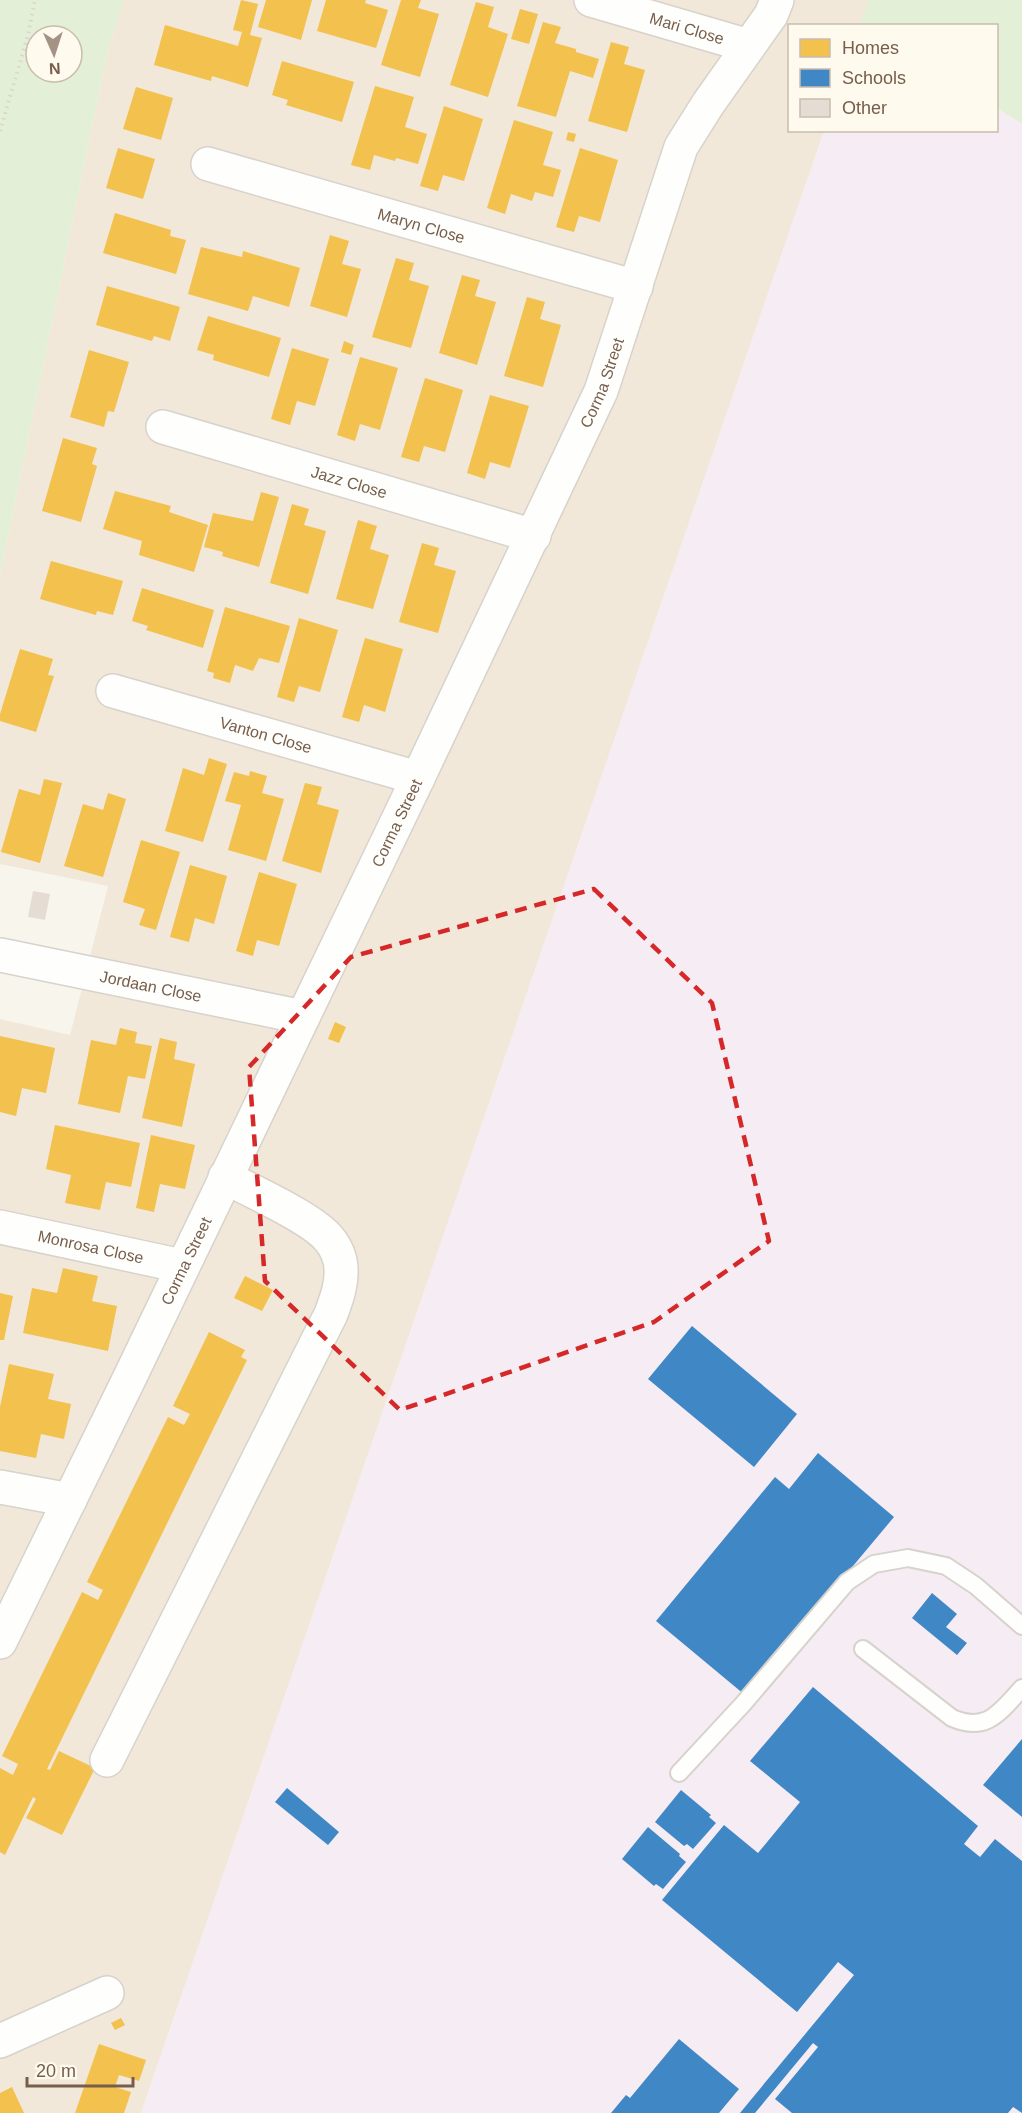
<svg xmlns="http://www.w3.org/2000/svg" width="1022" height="2113" font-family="Arial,sans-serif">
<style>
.residential{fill:#f1e8da}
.education{fill:#f5ecf4}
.green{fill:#e3f0d7;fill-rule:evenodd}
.homes{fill:#f2c14e}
.schools{fill:#3f88c5}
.building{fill:#e5ddd4}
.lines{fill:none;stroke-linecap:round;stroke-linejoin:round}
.service-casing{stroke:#d7d2cb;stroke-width:20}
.minor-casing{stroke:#d7d2cb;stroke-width:36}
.path{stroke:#dad5ce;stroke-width:4;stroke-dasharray:1.5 4.5;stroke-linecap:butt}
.service{stroke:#fefefc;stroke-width:16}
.minor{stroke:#fefefc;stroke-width:33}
.marked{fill:none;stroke:#d62828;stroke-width:4.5;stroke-dasharray:12 8;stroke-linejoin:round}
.labels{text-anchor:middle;stroke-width:6;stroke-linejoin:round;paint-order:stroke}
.street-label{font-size:16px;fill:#775e4b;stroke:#fffaee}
</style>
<rect width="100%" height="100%" fill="#f8f5ed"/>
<path class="residential" d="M124 0H869L860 25 790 26V130L824 131 141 2113H0V1019L70 1035 108 886 0 864V576L107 53Z"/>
<path class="education" d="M997 108 1022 124V2113H141L824 131 996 130Z"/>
<path class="green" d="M0 0H124L107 53 0 576ZM36 36H72V72H36Z
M869 0H1022V124L997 108 996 26 862 25 860 24Z"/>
<path class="homes" d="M241 0 258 4 250 35 262 38 248 87 212 76 211 81 154 65 165 25 238 46 242 32 233 30Z
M266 0H312L301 40 258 27Z
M326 0H366L365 3 388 10 376 48 317 31Z
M401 0H421L418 8 439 14 420 77 381 65Z
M476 2 494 7 488 27 508 34 488 97 450 85Z
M520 9 538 14 529 44 511 39Z
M543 22 561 27 555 43 576 49V52L599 59 593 78 570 71 556 117 517 106Z
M611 42 629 47 624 64 645 70 627 132 588 121Z
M282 61 354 82 342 122 286 105 288 100 272 95Z
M375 86 414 97 405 127 427 134 418 164 396 158 395 161 374 155 370 170 351 165Z
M136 87 173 98 161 140 123 129Z
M444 106 483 119 464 181 443 175 438 191 420 186Z
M514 120 553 132 543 165 561 170 553 197 535 192 532 201 511 194 505 214 487 208Z
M568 132 576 134 574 142 566 140Z
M118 148 155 159 143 199 106 188Z
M580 148 618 160 600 222 579 216 574 232 556 227Z
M115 213 171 230 170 236 186 240 176 274 103 253Z
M330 235 349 241 342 264 361 269 347 317 310 306Z
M201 247 242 257 243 251 300 268 289 307 253 296 248 311 188 294Z
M396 258 414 263 409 280 429 286 411 348 372 337Z
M462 275 480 280 475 296 496 302 477 365 439 353Z
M107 286 180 307 170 341 154 336 152 341 96 325Z
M527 297 545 302 540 319 561 325 543 387 504 376Z
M208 316 281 338 269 377 213 360 214 355 197 350Z
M344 341 354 345 351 355 341 352Z
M292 348 329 359 315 406 297 401 290 425 271 419Z
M89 350 129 362 114 412 108 411 104 427 70 417Z
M360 357 398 368 380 430 360 424 355 441 337 435Z
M425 378 463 390 445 452 424 446 419 462 401 457Z
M490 395 529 406 510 468 490 462 485 479 467 473Z
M63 438 97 448 92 464 97 466 81 522 42 511Z
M115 491 171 506 169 512 208 525 194 572 139 555 142 541 103 529Z
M261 492 279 497 259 567 222 556 223 552 204 547 213 513 253 521Z
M292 504 309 509 304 525 326 531 308 594 270 583Z
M358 520 377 526 370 549 389 555 373 609 336 599Z
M422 543 439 548 434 565 456 571 438 633 399 622Z
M51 561 123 581 113 615 97 611 96 615 40 599Z
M142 588 214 610 203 648 146 630 148 626 132 621Z
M225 607 290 626 279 663 259 658 253 671 235 665 230 683 213 678 214 673 207 671Z
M299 618 338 630 320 692 299 686 294 702 277 697Z
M365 638 403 649 385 712 364 705 359 722 342 717Z
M20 649 53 659 48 675 54 676 36 732 0 721V714Z
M209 758 227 764 203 842 165 831 183 768 204 775Z
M250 771 267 776 262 793 284 799 266 861 228 850 241 805 225 801 234 772 249 776Z
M44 779 62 783 40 863 1 852 19 789 40 795Z
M305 783 322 787 317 804 339 810 321 873 282 861Z
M108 793 126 799 103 877 64 866 83 804 103 810Z
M141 840 180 852 156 930 139 925 145 909 123 902Z
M190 865 227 876 214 924 195 918 189 942 170 937Z
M259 872 297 884 279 946 257 940 253 956 236 951Z
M335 1022 346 1027 339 1043 328 1039Z
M120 1028 137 1032 135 1043 152 1046 145 1079 128 1076 120 1113 78 1104 91 1040 116 1045Z
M0 1036 55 1048 46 1093 22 1088 16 1116 0 1112Z
M160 1038 177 1042 174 1059 195 1064 182 1127 142 1118Z
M55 1125 140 1143 131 1187 106 1182 100 1210 65 1203 71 1175 46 1169Z
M151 1135 195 1145 185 1189 160 1184 154 1212 136 1208Z
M63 1268 98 1276 92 1301 117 1306 108 1351 23 1333 32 1288 57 1293Z
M245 1276 273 1290 262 1311 234 1298Z
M0 1293 13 1296 4 1340H0Z
M209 1332 245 1350 241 1357 247 1360 47 1769 50 1770 59 1751 95 1768 62 1835 26 1818 36 1799 33 1797 5 1855 0 1852V1768L13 1775 18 1764 2 1756 82 1592 98 1600 103 1590 87 1582 168 1417 184 1425 190 1414 173 1406Z
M9 1364 54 1374 48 1399 71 1404 64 1439 41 1434 36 1458 0 1451V1407Z
M121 2018 125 2025 115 2030 111 2023Z
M99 2044 146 2060 139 2081 119 2075 115 2087 131 2092 124 2113H75Z
M12 2087 24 2113H0V2093Z"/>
<path class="schools" d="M692 1326 797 1414 754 1467 648 1379Z
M818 1453 894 1517 745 1695 656 1621 775 1477 789 1489Z
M932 1593 957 1614 946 1627 967 1643 957 1655 912 1618Z
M813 1687 978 1826 964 1844 980 1857 995 1839 1022 1861V2113L1013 2107 1008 2113H792L775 2099 818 2047 813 2043 755 2113H740L854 1975 838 1962 797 2012 662 1900 724 1825 758 1853 800 1802 750 1761Z
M1022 1739V1817L983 1785Z
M287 1788 339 1832 328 1845 275 1802Z
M681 1790 711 1815 709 1817 716 1823 693 1849 687 1844 684 1846 655 1822Z
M648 1827 680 1854 679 1856 686 1862 663 1889 656 1884 654 1886 622 1859Z
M679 2039 739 2089 719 2113H611L626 2095 630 2098Z"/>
<path class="building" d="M33 891 50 894 45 920 28 917Z"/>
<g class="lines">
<g class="service-casing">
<path id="service" d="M863 1649 952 1718C987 1733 1000 1712 1022 1688
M679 1773 743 1704 847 1582 874 1564 908 1558 946 1566 976 1586 1022 1626"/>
</g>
<g class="minor-casing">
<g id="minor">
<path id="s1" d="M591 0 749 46"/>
<path id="s2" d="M208 164 636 287"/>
<path id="s3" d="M163 427 534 536"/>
<path id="s4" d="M113 691 418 778"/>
<path id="s5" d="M0 955 303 1017"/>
<path id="s6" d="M0 1227 182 1266"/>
<path d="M0 1487 70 1500"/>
<path id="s7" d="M0 1642 130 1377 418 778 601 391 681 147 708 104 771 15 777 0"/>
<path d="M107 1760 331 1314C336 1300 342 1285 341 1269 341 1259 336 1247 329 1239 312 1218 251 1191 225 1177"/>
<path d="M0 2041 107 1993"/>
</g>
</g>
<path class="path" d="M0 131 28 35 35 0"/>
<use href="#service" class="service"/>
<use href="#minor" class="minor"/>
</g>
<path class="marked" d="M594 889 712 1003 769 1241 654 1322 400 1410 265 1281 249 1067 351 957Z"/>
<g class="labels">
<g class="street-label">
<text dy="6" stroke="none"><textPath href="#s1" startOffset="100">Mari Close</textPath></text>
<text dy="6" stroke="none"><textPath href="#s2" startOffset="222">Maryn Close</textPath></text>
<text dy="6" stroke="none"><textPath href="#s7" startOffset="1396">Corma Street</textPath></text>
<text dy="6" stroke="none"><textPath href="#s3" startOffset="194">Jazz Close</textPath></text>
<text dy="6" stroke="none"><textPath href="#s4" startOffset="159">Vanton Close</textPath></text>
<text dy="6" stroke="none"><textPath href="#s7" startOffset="910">Corma Street</textPath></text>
<text dy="6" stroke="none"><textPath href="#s5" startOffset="154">Jordaan Close</textPath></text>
<text dy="6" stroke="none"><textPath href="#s6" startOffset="93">Monrosa Close</textPath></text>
<text dy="6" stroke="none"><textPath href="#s7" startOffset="424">Corma Street</textPath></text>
</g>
</g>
<rect x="788" y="24" width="210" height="108" fill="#fffaee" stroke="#c9bcad" stroke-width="1.5"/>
<rect x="800" y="39" width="30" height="18" fill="#f2c14e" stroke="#c9bcad" stroke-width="1.5"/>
<text x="842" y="54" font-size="18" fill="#775e4b">Homes</text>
<rect x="800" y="69" width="30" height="18" fill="#3f88c5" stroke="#c9bcad" stroke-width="1.5"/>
<text x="842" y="84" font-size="18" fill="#775e4b">Schools</text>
<rect x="800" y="99" width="30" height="18" fill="#e5ddd4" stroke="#c9bcad" stroke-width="1.5"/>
<text x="842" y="114" font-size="18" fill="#775e4b">Other</text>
<g transform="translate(54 54) rotate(177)"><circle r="28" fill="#fffaee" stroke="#c9bcad" stroke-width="1.5"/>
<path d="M0-4.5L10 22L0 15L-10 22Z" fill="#a49384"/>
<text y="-9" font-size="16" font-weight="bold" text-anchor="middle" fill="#775e4b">N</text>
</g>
<path d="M27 2077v9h106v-9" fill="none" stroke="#775e4b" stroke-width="3"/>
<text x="36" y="2077" font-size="18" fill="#775e4b" stroke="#fffaee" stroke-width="4.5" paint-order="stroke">20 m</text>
</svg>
